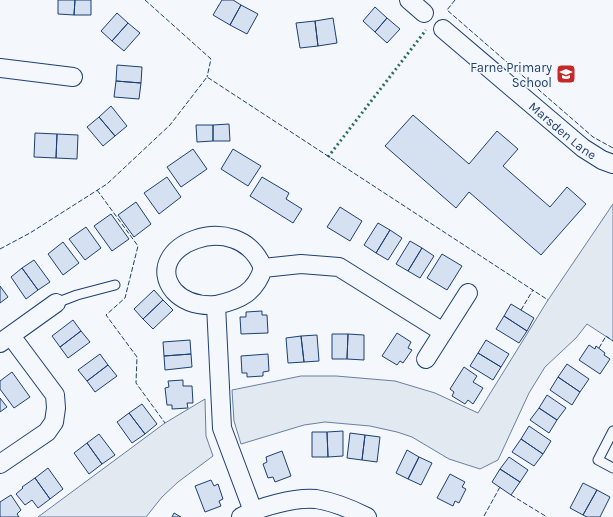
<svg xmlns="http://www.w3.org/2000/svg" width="613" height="517" font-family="Karla,sans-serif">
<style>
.green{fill:#e3e9f0;stroke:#687fa3}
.building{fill:#d5e0f0;stroke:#1d3f73}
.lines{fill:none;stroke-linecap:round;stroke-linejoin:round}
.service-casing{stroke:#1d3f73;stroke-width:11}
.minor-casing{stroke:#1d3f73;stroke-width:20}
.service{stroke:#f4f7fb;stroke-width:9}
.minor{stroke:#f4f7fb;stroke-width:18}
.hedge{stroke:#2c6c60;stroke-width:3;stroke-dasharray:2 3;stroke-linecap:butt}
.fence{stroke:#1d3f73;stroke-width:1;stroke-dasharray:5 2;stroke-linecap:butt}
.labels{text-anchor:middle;stroke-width:3;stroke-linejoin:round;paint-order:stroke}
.poi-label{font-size:13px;fill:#1d3f73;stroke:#f4f7fb;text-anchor:end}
.street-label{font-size:13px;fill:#1d3f73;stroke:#f4f7fb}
</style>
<rect width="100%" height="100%" fill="#f4f7fb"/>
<path class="green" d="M613 204V341L587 324 576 338 545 367 529 393 498 460 480 469 449 459 412 437 397 432 370 426 325 422 304 425 241 444 234 421 232 390 301 376H336L395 381 435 393 478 413 548 300Z
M205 399 206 436 213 456 178 482 162 497 146 517H38L165 423Z"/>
<path class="building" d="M58 0H75L74 15 58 14Z
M75 0H91V15H74Z
M222 0H233L241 5 230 25 213 15Z
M241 5 258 14 247 34 230 25Z
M375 7 387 18 375 32 363 21Z
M117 13 128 23 112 41 101 31Z
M333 18 337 43 318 46 315 21Z
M387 18 400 29 387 43 375 32Z
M315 21 318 46 300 48 296 23Z
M128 23 140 33 124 51 112 41Z
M117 65 142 67 141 83 116 81Z
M116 81 141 83 139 99 114 97Z
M111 106 127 126 115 136 99 117Z
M413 115 469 164 497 131 518 149 503 166 550 207 567 187 586 204 541 255 469 192 456 208 385 146Z
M99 117 115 136 103 146 87 127Z
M229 124 230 141H213V125Z
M196 125H213V141L197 142Z
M35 133 57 134 56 158 34 157Z
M57 134 78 135 77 159 56 158Z
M193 149 207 169 181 187 167 167Z
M233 149 261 166 248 186 221 169Z
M167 177 181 197 159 214 144 193Z
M262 177 289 193 286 199 302 209 293 223 250 196Z
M136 202 151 224 134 237 118 215Z
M340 207 362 221 350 241 327 227Z
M111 214 129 239 112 251 94 226Z
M378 223 390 230 376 253 364 245Z
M86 227 101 248 85 260 69 239Z
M390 230 402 238 388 260 376 253Z
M410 241 422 248 408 271 396 264Z
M63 242 79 263 63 275 48 254Z
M422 248 434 256 420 278 408 271Z
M442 254 462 266 447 290 427 278Z
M34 260 50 282 38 290 22 268Z
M22 268 38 290 26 299 11 277Z
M0 286 8 297 0 303Z
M154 290 163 300 143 319 134 309Z
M163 300 173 310 153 329 143 319Z
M511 304 534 318 527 331 504 316Z
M262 311V315H267L268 333 241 334 240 317H246V312Z
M504 316 527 331 519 343 496 329Z
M73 320 81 331 60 347 52 336Z
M81 331 90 342 68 358 60 347Z
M397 333 411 342 408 348 412 350 403 363 400 361 397 365 382 356Z
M332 334H348L347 359H332Z
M348 334 364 335V360L347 359Z
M317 335 319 361 304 362 301 336Z
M301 336 304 362 288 363 286 338Z
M190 340 191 354 164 356 163 342Z
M486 340 509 354 501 367 478 353Z
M589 345 595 349 596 346 605 353 604 355 610 359 600 374 579 360Z
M478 353 501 367 493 380 470 366Z
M100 354 108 365 87 381 78 370Z
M191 354 192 367 165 370 164 356Z
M268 354 269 371 263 372V376L247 377V373H242L241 356Z
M567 364 589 379 580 392 558 377Z
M108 365 117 376 95 392 87 381Z
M464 367 477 376 473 382 483 388 473 404 468 400 465 404 452 396 454 392 450 389Z
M12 372 30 397 14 408 0 389V381Z
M558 377 580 392 572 405 550 390Z
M183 380V386H192L193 403H187L188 408 172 409V405H167L165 388 169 387 168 381Z
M547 395 566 408 557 420 539 408Z
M0 398 7 407 0 412Z
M142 404 157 424 145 434 129 413Z
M539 408 557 420 549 433 530 420Z
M129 413 145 434 132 443 117 422Z
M529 426 551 441 543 454 521 439Z
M343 431V456L328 457 327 432Z
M312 432H327L328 457H312Z
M350 433 365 435 362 460 347 458Z
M99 434 115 455 102 464 87 443Z
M365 435 380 437 377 462 362 460Z
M521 439 543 454 534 466 512 452Z
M87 443 102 464 89 474 74 453Z
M407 450 419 457 408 479 396 473Z
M282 451 291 476 275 482 273 477 268 478 263 464 267 462 266 457Z
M419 457 432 463 421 485 408 479Z
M509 457 528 470 520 482 500 469Z
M48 468 63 489 50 499 35 478Z
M500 469 520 482 511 495 492 482Z
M450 474 465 482 462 487 466 489 459 503 455 501 453 506 437 498Z
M35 478 50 499 38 508 32 500 25 505 16 494 23 488 22 487Z
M211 480 214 486 218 484 223 499 219 501 221 506 205 512 195 486Z
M583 483 597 490 583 515 570 508Z
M597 490 610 497 600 517H587L583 515Z
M11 495 21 510 17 514 19 517H0V502Z
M174 513 181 517H172Z"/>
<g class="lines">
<g class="service-casing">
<path id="service" d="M56 303 77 295 115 285
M613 431 598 460 613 468"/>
</g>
<g class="minor-casing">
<g id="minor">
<path d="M409 0 424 13"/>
<path id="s1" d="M443 29 583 148 602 160 613 164"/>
<path d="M0 68 73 77"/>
<path d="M216 305C201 306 185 303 174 291 138 247 238 205 263 268"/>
<path d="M0 343 56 303"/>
<path d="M426 359 468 293"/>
<path d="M0 464 47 432 54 422 56 408 55 395 11 336"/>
<path d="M253 511 222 428 216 305C240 300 256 292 263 268L301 264 339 267 443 332"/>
<path d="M241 517C259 507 295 497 316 499 334 502 351 509 367 517"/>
</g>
</g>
<use href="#service" class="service"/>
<use href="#minor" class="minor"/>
<path class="hedge" d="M328 157 426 30"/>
<path class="fence" d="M145 0 211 59 207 77
M455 0 447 10 593 137 613 148
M97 190 138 246 125 298 106 315 137 357 136 383 165 423
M0 249 30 233 107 184 170 125 207 77 548 300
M521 310 533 290
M599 348 606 336 613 341
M511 495 547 517
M484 516 500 487"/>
</g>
<defs>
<g id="school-square" transform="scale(1)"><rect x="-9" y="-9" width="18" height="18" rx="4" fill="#c62828" stroke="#f4f7fb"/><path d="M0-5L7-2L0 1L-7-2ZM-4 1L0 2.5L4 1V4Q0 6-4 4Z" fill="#fff"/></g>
</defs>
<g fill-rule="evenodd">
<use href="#school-square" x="566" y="74"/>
</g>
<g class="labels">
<g class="poi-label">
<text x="552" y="72">Farne Primary<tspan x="552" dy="15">School</tspan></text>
</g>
<g class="street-label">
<text dy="5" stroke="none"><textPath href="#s1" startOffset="157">Marsden Lane</textPath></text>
</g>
</g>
</svg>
